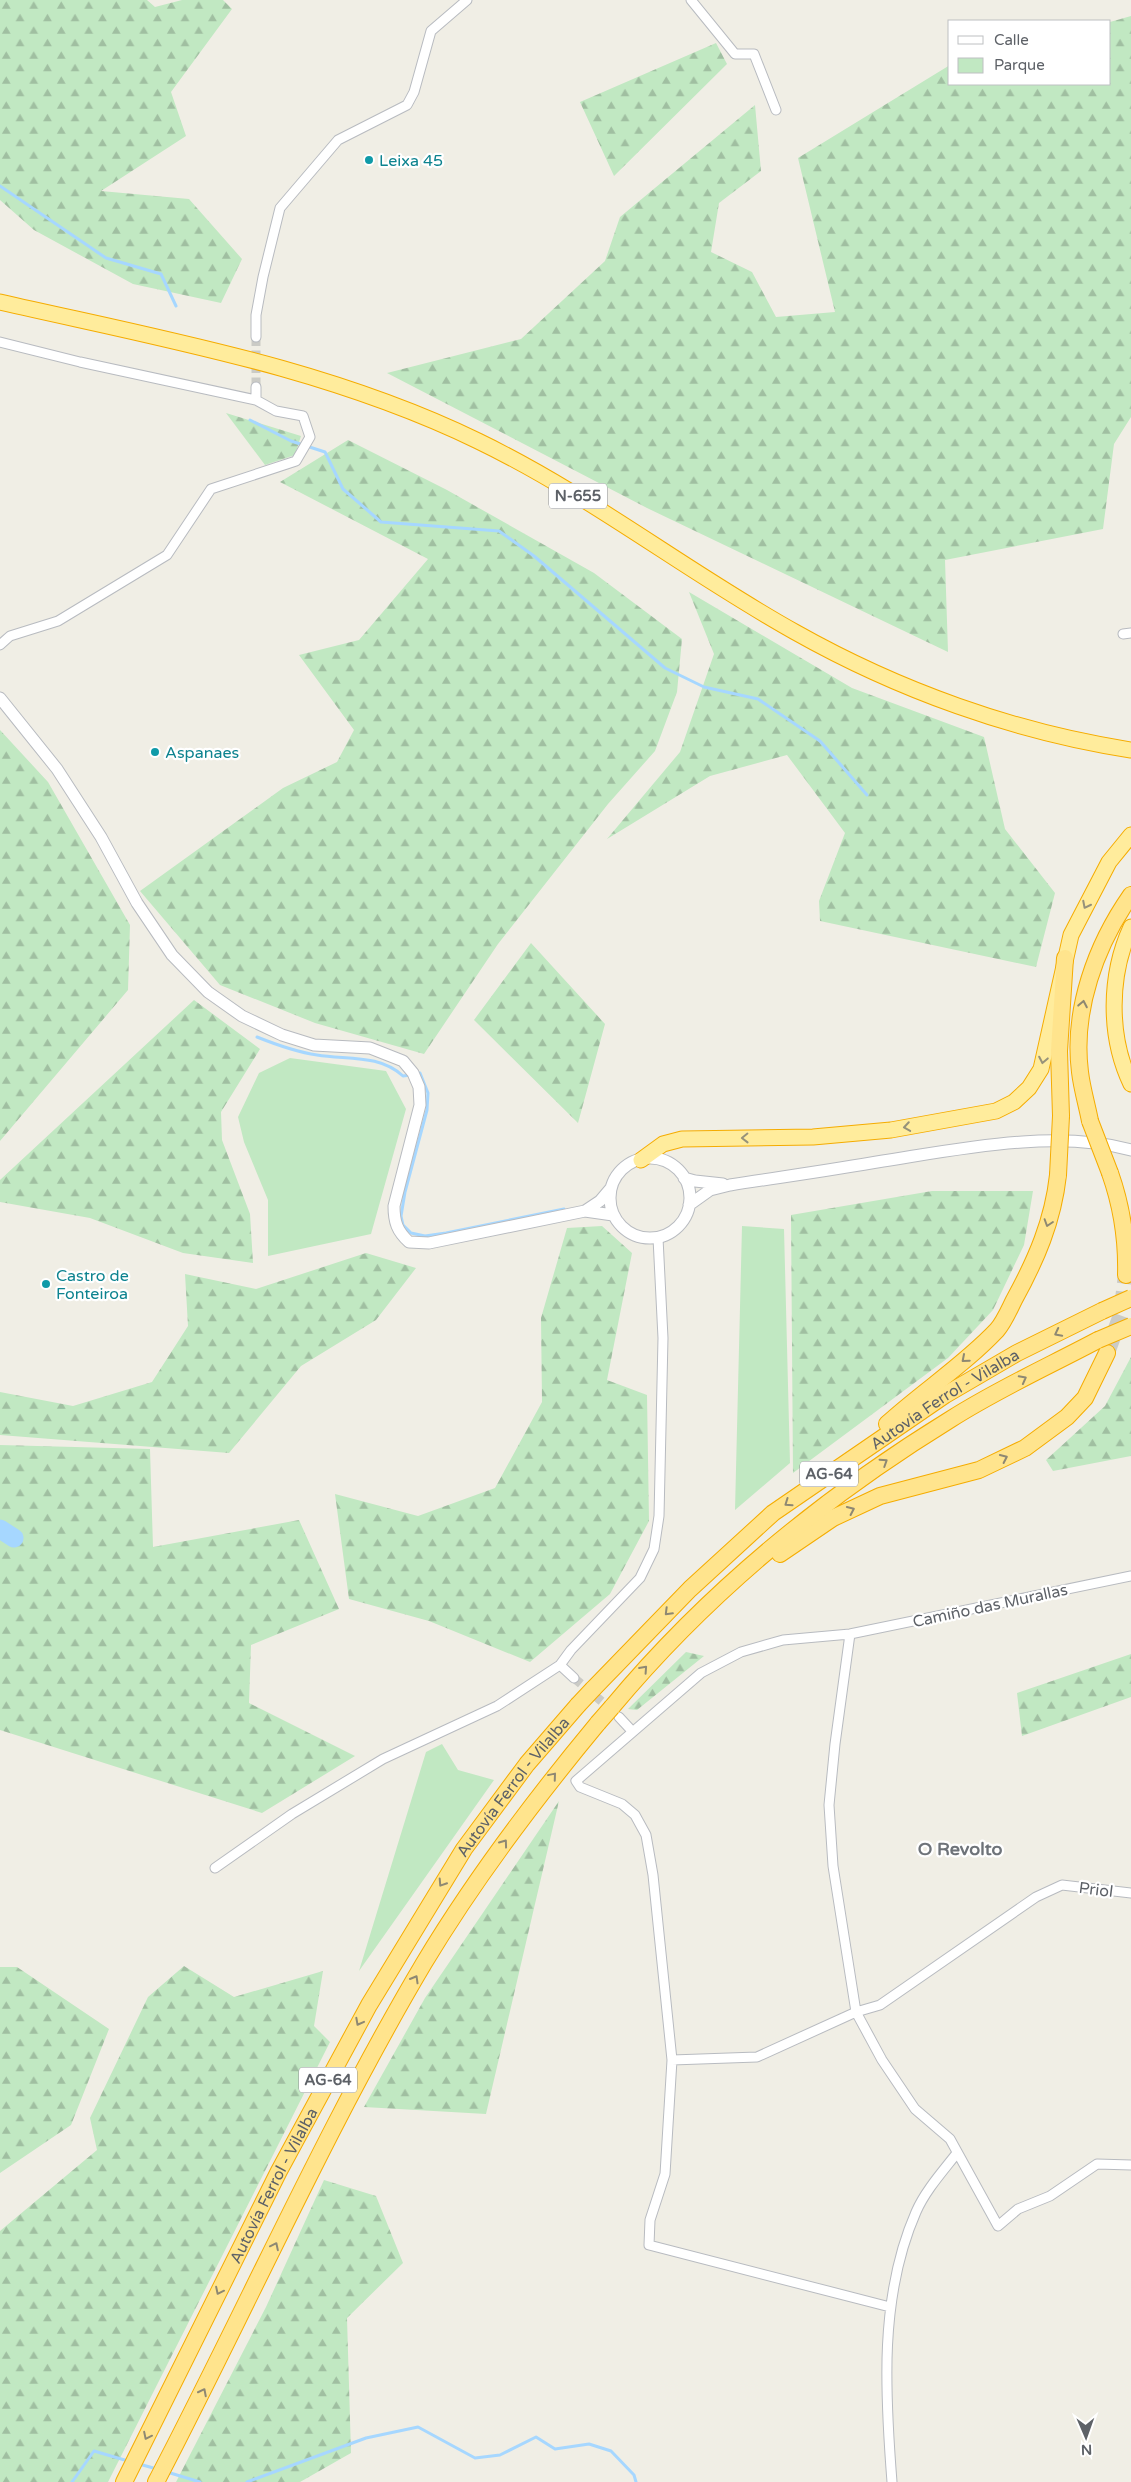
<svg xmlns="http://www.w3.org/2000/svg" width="1131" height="2482" font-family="'Varela Round',sans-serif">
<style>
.green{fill:#c1e8c2}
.forest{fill:url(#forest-firs)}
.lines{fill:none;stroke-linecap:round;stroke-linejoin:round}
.stream{stroke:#a6d7ff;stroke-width:3}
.river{stroke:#a6d7ff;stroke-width:19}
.minor-tunnel{stroke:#cbcbc6;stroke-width:9;stroke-dasharray:9 4.5;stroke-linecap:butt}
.motorway-tunnel{stroke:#cbcbc6;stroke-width:16;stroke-dasharray:16 8;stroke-linecap:butt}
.minor-casing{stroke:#b8bbc0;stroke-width:11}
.tertiary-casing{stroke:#b8bbc0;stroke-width:13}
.trunk-casing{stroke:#f5ac00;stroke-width:17}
.motorway-casing{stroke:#f5ac00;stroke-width:18}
.minor{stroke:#fff;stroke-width:9}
.tertiary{stroke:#fff;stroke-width:11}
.trunk{stroke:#ffec9c;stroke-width:15}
.motorway{stroke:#ffe48d;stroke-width:16}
.motorway-bridge-casing{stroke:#f5ac00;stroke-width:18;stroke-linecap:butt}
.motorway-bridge{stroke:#ffe48d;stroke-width:16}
.oneway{stroke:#96927a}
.oneway2{stroke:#8e8872}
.culture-dot{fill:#0f9aa8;stroke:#fff;stroke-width:2}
.labels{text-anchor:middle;stroke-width:4.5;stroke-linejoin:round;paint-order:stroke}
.shield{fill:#fff;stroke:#8e9095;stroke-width:1}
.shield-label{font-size:15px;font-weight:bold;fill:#5d6167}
.culture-label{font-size:16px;fill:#0d838f;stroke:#fff;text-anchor:start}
.street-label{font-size:16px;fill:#5d6167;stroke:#fff}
.neighbourhood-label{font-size:18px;font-weight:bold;fill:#6e7379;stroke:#fff}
</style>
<defs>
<pattern id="forest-firs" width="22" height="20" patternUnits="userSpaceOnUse" patternTransform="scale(1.25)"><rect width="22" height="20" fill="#c1e8c2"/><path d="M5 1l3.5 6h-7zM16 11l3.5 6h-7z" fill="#a0bfa1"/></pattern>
</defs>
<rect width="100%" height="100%" fill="#f0eee5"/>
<path class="green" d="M290 1058 386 1071 406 1109 371 1234 268 1256V1200L244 1142 238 1117 259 1073Z
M742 1226 784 1229 790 1463 735 1510Z
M442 1744 458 1770 494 1780 359 1971 426 1752Z"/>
<path class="forest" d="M0 0H147L155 7 182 0H223L232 9 171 92 186 136 101 191 189 199 242 259 221 303 133 284 34 230 0 200Z
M1131 16V417L1114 444 1103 529 945 560 948 652 647 508 387 373 521 339 605 261 620 217 755 105 761 171 719 203 711 252 752 272 776 317 835 312 798 158 950 65V84H1110V22Z
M716 43 727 64 614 176 580 102Z
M226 413 301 436 295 455 265 465Z
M348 440 447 490 594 573 682 639 677 692 655 751 608 804 498 944 424 1054 315 1023 220 985 140 891 283 788 337 762 354 730 299 655 359 640 428 559 280 482Z
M689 592 852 688 984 737 1005 829 1055 893 1036 967 820 921 819 901 845 833 787 755 710 776 607 839 680 752 714 654Z
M0 730 48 782 130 925 128 990 0 1141Z
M531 943 605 1024 578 1123 474 1020Z
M194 1000 260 1049 221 1112 222 1140 250 1214 253 1263 183 1253 90 1218 0 1202V1180Z
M932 1191H1033L1024 1245 993 1310 948 1358 793 1473 791 1215Z
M602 1226 632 1253 607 1380 647 1395 649 1521 610 1594 530 1662 429 1621 349 1599 335 1494 418 1516 495 1488 542 1402 541 1318 567 1228Z
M366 1253 416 1268 376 1320 301 1366 229 1453 0 1435V1392L73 1406 152 1382 188 1326 185 1274 256 1289Z
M1131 1357V1456L1053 1471 1046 1460 1105 1406Z
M0 1445 150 1449 153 1547 299 1520 339 1609 251 1645 249 1703 355 1756 262 1813 0 1730Z
M686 1652 704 1656 637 1710 628 1709Z
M1131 1654V1697L1022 1736 1017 1693Z
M559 1801 486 2114 364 2107 425 1998Z
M184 1966 234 1997 323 1971 314 2026 330 2042 108 2482H0V2231L97 2150 90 2118 148 1997Z
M0 1967H17L109 2029 71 2125 0 2173Z
M324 2180 376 2196 403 2263 347 2318 351 2453 300 2482H176L266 2307Z"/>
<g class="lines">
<path class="stream" d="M0 186 106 258 161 274 176 306
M250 420 291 441 325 452 343 489 381 522 499 531 534 556 665 668 704 687 758 699 820 741 867 795
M257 1037C277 1045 296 1052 317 1055 347 1060 379 1054 403 1076L411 1075
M417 1074 420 1073 428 1093 427 1110 405 1192 401 1216 403 1225 411 1233 425 1236 446 1233 564 1209
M139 2464 157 2469
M167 2472 200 2482
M72 2482 94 2451 128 2461
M247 2482 366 2438 418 2427 475 2458 500 2455 536 2437 555 2449 589 2444 611 2451 634 2475 636 2482"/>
<path class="river" d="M0 1529 14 1538"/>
<path class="minor-tunnel" d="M256 337V387
M574 1678 612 1710"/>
<path class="motorway-tunnel" d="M1107 1353 1121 1315 1126 1275"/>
<g class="minor-casing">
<path id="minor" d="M691 0 735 54H754L776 110
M256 337V315L263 277 280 208 338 140 407 105 414 92 431 31 467 0
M0 342 80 362 256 400V387
M1123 634 1131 633
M0 645 10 636 58 621 167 555 211 489 296 461 310 437 303 416 276 411 256 400
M850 1634 835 1744 829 1805 833 1866 856 2012 882 2060 915 2109 950 2139 998 2226 1018 2209 1050 2196 1097 2164 1131 2165
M560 1665 574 1678
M619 1717 632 1731
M215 1868 292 1814 383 1759 497 1706 560 1665 571 1650 640 1578 654 1549 659 1516 663 1338 658 1238
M672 2060 757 2057 856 2012 880 2005 1036 1897 1062 1885 1131 1893
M890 2307 649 2245 650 2220 665 2174 672 2060 653 1875 646 1835 635 1815 622 1804 580 1787 576 1781 701 1673 741 1652 783 1640 850 1634 1131 1576
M892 2482C885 2393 879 2296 916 2212 925 2191 943 2171 957 2153"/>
</g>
<g class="tertiary-casing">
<path id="tertiary" d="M0 698 57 769 101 837 137 903 172 955 208 992 242 1016 282 1035 314 1045 370 1048 403 1061 413 1073 419 1087 420 1105 394 1206C394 1222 397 1231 409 1242L429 1243 585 1211 613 1215
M610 1198a40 40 0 1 1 80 0a40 40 0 1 1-80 0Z
M684 1178 695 1181 723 1184
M689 1205 710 1190 730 1185C781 1177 832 1170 883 1161 960 1149 1055 1129 1131 1150
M585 1211 600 1201 611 1188"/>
</g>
<g class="trunk-casing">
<path id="trunk" d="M0 302C162 339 328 368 478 441 590 495 687 572 795 632 898 690 1014 732 1131 750
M1131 927C1109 975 1108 1036 1131 1084
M641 1160 663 1144 682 1139 813 1137 891 1130 996 1111 1014 1102 1029 1088 1041 1069 1071 935 1109 862 1131 835"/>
</g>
<g class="motorway-casing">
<g id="motorway">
<path d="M1061 1116 1059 1051 1065 958"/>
<path d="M1090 1121C1087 1105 1082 1089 1080 1072 1072 1010 1096 945 1131 895"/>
<path d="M1110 1173C1122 1207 1127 1239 1126 1275"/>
<path d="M887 1424C922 1392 964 1365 997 1330 1004 1322 1009 1310 1014 1300 1036 1260 1053 1221 1058 1175"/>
<path d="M780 1554 833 1518 880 1496 979 1470 1025 1448 1067 1417 1085 1398 1107 1353"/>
<path id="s1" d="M593 1689 690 1589 773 1513 945 1395 1017 1353 1102 1311"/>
<path d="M612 1707C707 1593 826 1496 951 1419 998 1389 1049 1366 1098 1340"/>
<path id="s2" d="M124 2482 279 2171 369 2005 464 1849 527 1764 578 1705"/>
<path d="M156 2482C246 2310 325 2130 424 1963 475 1878 535 1799 598 1723"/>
</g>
</g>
<use href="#minor" class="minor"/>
<use href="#tertiary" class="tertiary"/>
<use href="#trunk" class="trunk"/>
<use href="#motorway" class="motorway"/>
<g class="motorway-bridge-casing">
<path id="motorway-bridge" d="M1090 1121 1110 1173
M1058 1175 1061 1116
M1102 1311 1131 1298
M1098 1340 1131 1326
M578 1705 593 1689
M598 1723 612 1707"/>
</g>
<use href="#motorway-bridge" class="motorway-bridge"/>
</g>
<defs><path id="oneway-chevron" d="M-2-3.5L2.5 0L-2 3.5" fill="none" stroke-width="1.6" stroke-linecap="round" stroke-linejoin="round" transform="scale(1.25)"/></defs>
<g class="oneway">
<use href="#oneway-chevron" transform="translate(1086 905) rotate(117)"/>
<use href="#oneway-chevron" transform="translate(1043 1060) rotate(101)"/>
<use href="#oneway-chevron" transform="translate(907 1127) rotate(171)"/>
<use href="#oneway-chevron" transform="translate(745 1138) rotate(179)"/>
</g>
<g class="oneway2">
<use href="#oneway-chevron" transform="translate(1083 1004) rotate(-79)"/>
<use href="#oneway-chevron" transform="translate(1048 1223) rotate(108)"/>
<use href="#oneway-chevron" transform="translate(1058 1333) rotate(153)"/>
<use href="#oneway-chevron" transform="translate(965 1359) rotate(139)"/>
<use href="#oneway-chevron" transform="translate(1023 1379) rotate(-28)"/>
<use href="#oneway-chevron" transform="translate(1004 1458) rotate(-25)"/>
<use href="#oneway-chevron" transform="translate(884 1462) rotate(-33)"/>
<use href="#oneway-chevron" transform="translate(788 1503) rotate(145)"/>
<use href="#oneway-chevron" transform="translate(851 1510) rotate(-25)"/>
<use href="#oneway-chevron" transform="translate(668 1612) rotate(135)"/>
<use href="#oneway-chevron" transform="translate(644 1669) rotate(-48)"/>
<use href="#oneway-chevron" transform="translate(553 1776) rotate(-50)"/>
<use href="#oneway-chevron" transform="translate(504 1843) rotate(-54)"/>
<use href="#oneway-chevron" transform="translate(442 1883) rotate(123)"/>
<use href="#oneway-chevron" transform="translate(415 1979) rotate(-60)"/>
<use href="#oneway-chevron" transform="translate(359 2022) rotate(118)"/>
<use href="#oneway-chevron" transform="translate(275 2246) rotate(-64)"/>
<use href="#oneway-chevron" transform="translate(219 2291) rotate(116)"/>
<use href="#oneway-chevron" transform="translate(203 2392) rotate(-63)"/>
<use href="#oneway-chevron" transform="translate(147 2436) rotate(116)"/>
</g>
<g class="culture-dot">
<circle cx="369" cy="160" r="5"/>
<circle cx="155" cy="752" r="5"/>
<circle cx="46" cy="1284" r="5"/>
</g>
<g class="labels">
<g class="shield">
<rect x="549" y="483.5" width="58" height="25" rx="4"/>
<rect x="800" y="1461.5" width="58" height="25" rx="4"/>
<rect x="299" y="2067.5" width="58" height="25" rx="4"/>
</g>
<g class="shield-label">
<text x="578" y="501">N-655</text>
<text x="829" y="1479">AG-64</text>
<text x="328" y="2085">AG-64</text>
</g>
<g class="culture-label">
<text x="379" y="166">Leixa 45</text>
<text x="165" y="758">Aspanaes</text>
<text x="56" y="1281">Castro de<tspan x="56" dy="18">Fonteiroa</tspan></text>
</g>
<g class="street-label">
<text dy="6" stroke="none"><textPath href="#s1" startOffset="458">Autovía Ferrol - Vilalba</textPath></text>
<text transform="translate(990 1605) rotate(-12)" y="6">Camiño das Murallas</text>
<text dy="6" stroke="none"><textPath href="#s2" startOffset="798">Autovía Ferrol - Vilalba</textPath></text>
<text transform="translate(1096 1889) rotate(7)" y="6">Priol</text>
<text dy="6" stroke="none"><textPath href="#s2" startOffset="332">Autovía Ferrol - Vilalba</textPath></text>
</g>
<g class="neighbourhood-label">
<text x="960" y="1855">O Revolto</text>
</g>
</g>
<rect x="948" y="20" width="162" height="65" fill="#ffffff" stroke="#bec0c2"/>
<rect x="958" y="36" width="25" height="8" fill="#ffffff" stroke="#bec0c2"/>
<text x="994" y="45" font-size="15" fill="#5d6167">Calle</text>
<rect x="958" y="58" width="25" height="15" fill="#c1e8c2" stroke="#bec0c2"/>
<text x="994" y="70" font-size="15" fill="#5d6167">Parque</text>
<g transform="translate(1086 2437) rotate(178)" stroke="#ffffff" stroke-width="4" paint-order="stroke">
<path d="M0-4L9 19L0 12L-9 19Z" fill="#5d6167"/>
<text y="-8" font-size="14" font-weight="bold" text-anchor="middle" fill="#5d6167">N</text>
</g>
</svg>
